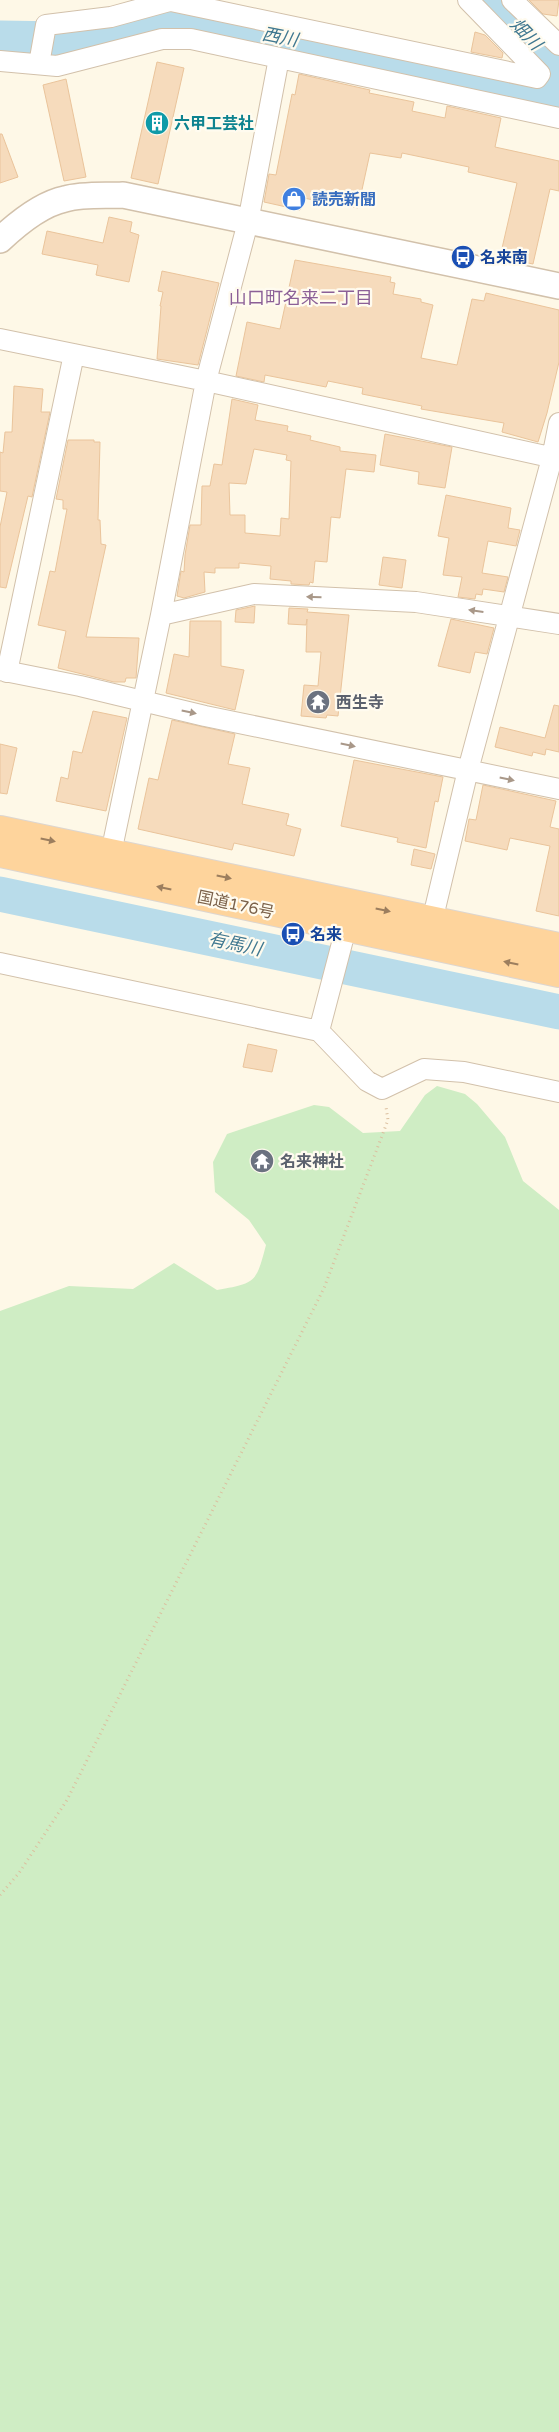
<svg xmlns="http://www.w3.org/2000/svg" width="559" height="2432" font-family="'Varela Round','Noto Sans JP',sans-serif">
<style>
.green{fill:#cfedc4}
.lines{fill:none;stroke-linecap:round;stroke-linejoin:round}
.river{stroke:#b9dcea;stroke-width:35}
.building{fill:#f6dbbc;stroke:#eac49b;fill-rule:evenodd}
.minor-casing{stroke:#d2c1ab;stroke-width:22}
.tertiary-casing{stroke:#d2c1ab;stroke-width:28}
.trunk-casing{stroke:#ddd6d0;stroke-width:30}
.path{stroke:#dbbf9f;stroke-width:3;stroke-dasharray:1 4;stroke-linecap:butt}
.minor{stroke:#fff;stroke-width:20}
.tertiary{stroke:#fff;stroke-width:25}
.trunk{stroke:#fed49c;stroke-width:28}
.oneway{fill:#a99889}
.oneway2{fill:#9c7e5e}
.labels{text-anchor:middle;stroke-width:4.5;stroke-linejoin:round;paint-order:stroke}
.culture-label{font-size:16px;font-weight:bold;fill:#0d838f;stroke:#fffbef;text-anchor:start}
.shop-label{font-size:16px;font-weight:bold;fill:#366cbe;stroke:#fffbef;text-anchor:start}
.transit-label{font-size:16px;font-weight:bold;fill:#164399;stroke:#fffbef;text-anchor:start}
.worship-label{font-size:16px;font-weight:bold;fill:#5b616d;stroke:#fffbef;text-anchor:start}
.street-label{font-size:16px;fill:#7b6149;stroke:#fffbef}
.water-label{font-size:18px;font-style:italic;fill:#407890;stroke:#fffbef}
.neighbourhood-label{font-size:18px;fill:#8c6097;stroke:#fffbef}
</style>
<rect width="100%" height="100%" fill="#fef8e7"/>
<path class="green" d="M437 1086 465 1094 477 1104 505 1137 523 1181 559 1210V2432H0V1311L69 1286 133 1289 174 1263 217 1290C256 1283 256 1283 266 1245L249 1220 215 1192 213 1162 227 1134 314 1105 329 1107 363 1133 400 1131 425 1095Z"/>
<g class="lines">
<path class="river" d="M492 0 559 69
M0 38 65 39 109 32 151 20 180 17 520 88 559 93
M0 894 559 1012"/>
</g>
<path class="building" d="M529 0H559L557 16 543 14Z
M475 32 485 35 503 53 502 58 471 52Z
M157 62 184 68 158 184 131 178Z
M299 74 370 90 369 93 414 102 412 111 445 118 447 106 501 118 495 147 559 161V191L550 189 533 264 500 257 517 183 468 172 469 167 402 153 401 158 370 153 358 208 303 198 300 210 264 202 269 174 276 175 292 94 295 95Z
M66 79 86 177 64 181 43 85Z
M0 134H2L18 177 0 183Z
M109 217 132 222 130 232 139 235 129 282 96 275 98 265 42 254 47 231 103 243Z
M295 260 391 277 390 282 395 283 393 294 421 299V302L433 305 421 358 457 365 472 299 484 301 486 293 559 310V362L547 413 538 442 502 432 504 423 421 409 422 406 362 394 363 388 328 381 326 387 265 375 264 382 236 376 247 322 280 329Z
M162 271 219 283 198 365 157 359 161 306H160L163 292 158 291Z
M14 386 43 389 41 412H50L32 497 28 496 6 588 0 587V527L7 492 0 491V452L3 453 5 432H12Z
M232 399 258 405 255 420 288 426 287 431 311 436 310 440 340 447V451L376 455 374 472 346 469 340 518 331 517 327 562 315 561 313 583 310 582 309 585 291 584V581L270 579 271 566 239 563V568H215V573L204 572 205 592 184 598 177 596 181 571 184 572 185 555 190 525H201L202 486H210L214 464 222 465ZM254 449 287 455 286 460 291 461 289 519 281 518 280 536 245 533V515H230L229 483 246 484Z
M385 434 452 447 445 488 418 484 419 472 380 465Z
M68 440H94V442H100L98 520H100L101 544 106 545 86 637 139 638 136 678H126L125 682H114L58 668 66 631 38 625 50 571 55 572 67 509H63V500L56 499Z
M446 495 511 508 508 528 520 530 516 546 488 541 482 573 508 577 504 592 483 589 482 595 476 594 475 599 458 597 462 577 443 575 449 538 438 536Z
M383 557 406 560 402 588 379 585Z
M255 606 254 623 235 622 236 610Z
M289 608 308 609 307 612 349 615 338 716 327 715 326 718 301 716 304 685 318 686 321 652H306L307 619 306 625 288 624Z
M451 619 494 628 487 654 475 652 470 673 438 666Z
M190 621H221V666L244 670 235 710 166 693 174 654 189 657Z
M554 705 559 706V752L546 749 545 755 533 752 532 756 495 747 500 727 545 738Z
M93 711 127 718 106 811 56 801 61 777 68 779 73 751 82 753Z
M172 720 235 734 228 764 250 768 242 804 289 814 286 825 301 829 294 856 234 843 232 850 138 829 149 778 158 780Z
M0 744 17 748 7 794 0 793Z
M354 760 443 777 438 802 435 801 426 848 397 842 398 838 341 826Z
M483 785 556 801 550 827 559 829V916L536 911 550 846 510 838 507 850 465 841 469 819 476 820Z
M414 849 435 854 431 869 411 865Z
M248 1044 277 1050 272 1072 243 1067Z"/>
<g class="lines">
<g class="minor-casing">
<path id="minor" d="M512 0 559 45
M171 1 537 78 540 74 468 0
M0 61 57 66 162 39H191L559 118
M39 64 46 25 111 17 173 0
M0 339 206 381 559 459
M161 615 254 594 416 602 559 624
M0 670 80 686 205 716 559 789
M7 672 74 354
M111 853 161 615 206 381 248 222 279 58
M429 934 468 770 552 458 559 423
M0 963 319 1031 367 1081 382 1089 424 1069 464 1072 559 1092
M319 1031 346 928"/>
</g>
<g class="tertiary-casing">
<path id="tertiary" d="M0 240C18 223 41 204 65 199 83 194 105 196 123 195L559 286"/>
</g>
<g class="trunk-casing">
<path id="trunk" d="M0 830 559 947
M0 853 559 973"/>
</g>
<path class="path" d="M0 1895 19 1873 67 1800 324 1288 388 1120 386 1107"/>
<use href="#minor" class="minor"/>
<use href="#tertiary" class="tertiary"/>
<use href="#trunk" class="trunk"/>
</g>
<defs><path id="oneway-solid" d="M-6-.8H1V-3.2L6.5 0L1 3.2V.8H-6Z" transform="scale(1.25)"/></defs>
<g class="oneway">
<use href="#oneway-solid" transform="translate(314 597) rotate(-178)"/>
<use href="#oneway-solid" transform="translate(476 611) rotate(-172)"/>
<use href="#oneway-solid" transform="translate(189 712) rotate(12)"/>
<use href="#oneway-solid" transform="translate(348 745) rotate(12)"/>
<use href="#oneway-solid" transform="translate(507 779) rotate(12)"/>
</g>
<g class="oneway2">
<use href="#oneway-solid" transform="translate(48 840) rotate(12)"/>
<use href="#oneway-solid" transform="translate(224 877) rotate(12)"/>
<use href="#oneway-solid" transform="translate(164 888) rotate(-168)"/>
<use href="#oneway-solid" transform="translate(383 910) rotate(12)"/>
<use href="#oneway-solid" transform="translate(511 963) rotate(-168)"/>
</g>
<defs>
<g id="building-disc" transform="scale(1.25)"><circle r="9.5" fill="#0f9aa8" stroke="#fffbef"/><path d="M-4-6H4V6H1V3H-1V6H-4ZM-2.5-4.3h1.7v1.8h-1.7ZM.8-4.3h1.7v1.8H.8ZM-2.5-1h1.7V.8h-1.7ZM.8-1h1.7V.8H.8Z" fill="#fff"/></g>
<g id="shop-disc" transform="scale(1.25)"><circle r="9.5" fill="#3f7fe0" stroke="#fffbef"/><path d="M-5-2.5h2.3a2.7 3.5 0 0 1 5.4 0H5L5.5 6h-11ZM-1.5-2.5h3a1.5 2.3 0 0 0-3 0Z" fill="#fff"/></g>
<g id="bus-disc" transform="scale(1.25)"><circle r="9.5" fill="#1a4fb4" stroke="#fffbef"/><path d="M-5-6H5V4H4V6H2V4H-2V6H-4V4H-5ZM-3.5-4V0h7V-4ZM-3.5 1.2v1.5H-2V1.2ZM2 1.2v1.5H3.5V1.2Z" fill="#fff"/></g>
<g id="temple-disc" transform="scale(1.25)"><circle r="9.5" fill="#6b7280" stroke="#fffbef"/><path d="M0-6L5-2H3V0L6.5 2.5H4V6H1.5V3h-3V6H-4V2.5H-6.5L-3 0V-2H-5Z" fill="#fff"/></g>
</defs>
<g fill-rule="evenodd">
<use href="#building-disc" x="157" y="123"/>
<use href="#shop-disc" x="294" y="199"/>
<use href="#bus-disc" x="463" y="257"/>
<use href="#temple-disc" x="318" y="702"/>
<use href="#bus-disc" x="293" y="934"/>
<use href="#temple-disc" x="262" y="1161"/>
</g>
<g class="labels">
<g class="culture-label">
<text x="174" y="129">六甲工芸社</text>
</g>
<g class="shop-label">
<text x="312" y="205">読売新聞</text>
</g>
<g class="transit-label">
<text x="480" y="263">名来南</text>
<text x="310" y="940">名来</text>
</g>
<g class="worship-label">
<text x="336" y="708">西生寺</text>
<text x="280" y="1167">名来神社</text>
</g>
<g class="street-label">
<text transform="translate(236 904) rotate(12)" y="6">国道176号</text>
</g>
<g class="water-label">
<text transform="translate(526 34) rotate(46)" y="6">畑川</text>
<text transform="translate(280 37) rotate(11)" y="6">西川</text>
<text transform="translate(235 944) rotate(12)" y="6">有馬川</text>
</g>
<g class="neighbourhood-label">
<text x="301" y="304">山口町名来二丁目</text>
</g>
</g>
</svg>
